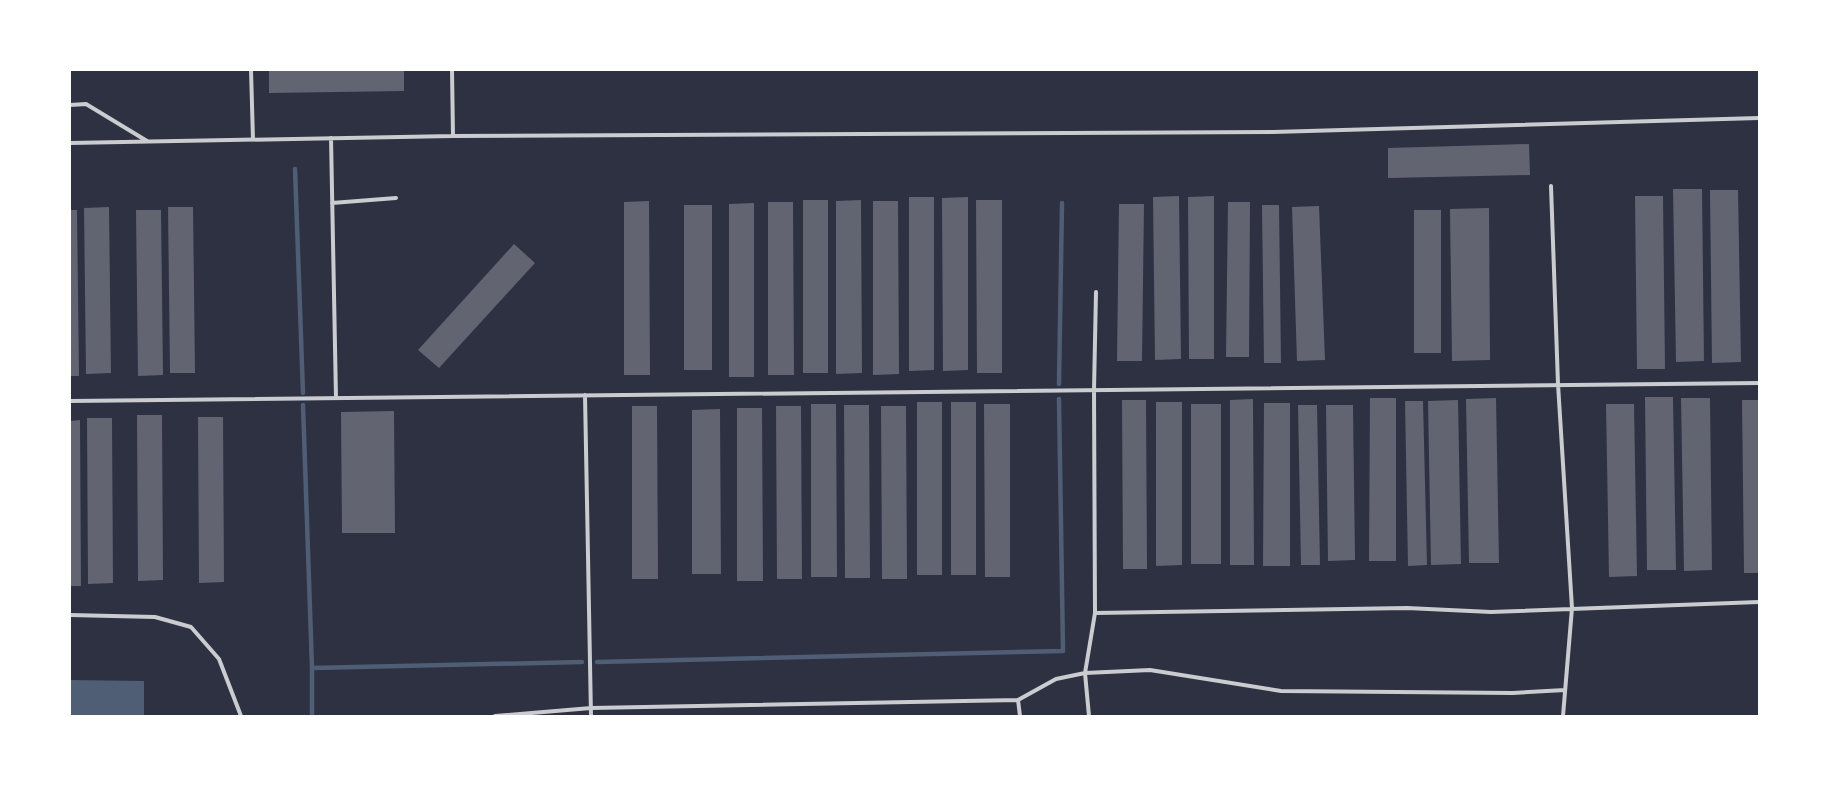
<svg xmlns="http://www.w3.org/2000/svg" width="1829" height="786" font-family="'DejaVu Sans',sans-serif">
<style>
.water{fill:#4f5d75}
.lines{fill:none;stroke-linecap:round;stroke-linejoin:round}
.stream{stroke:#4f5d75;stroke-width:4.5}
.building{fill:#626471}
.service{stroke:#caccd0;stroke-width:4}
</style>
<rect width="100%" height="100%" fill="#2d3142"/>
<path class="water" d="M70 680 144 681V716H70Z"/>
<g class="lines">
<path class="stream" d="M295 169 303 393
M1059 384 1062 203
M303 405 312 668V716
M597 662 1063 651 1059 399
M312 668 582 662"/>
</g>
<path class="building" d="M269 70H404V91L269 93Z
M1529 144 1530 175 1388 178V148Z
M1673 189H1702L1704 361 1676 362Z
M1710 190H1738L1741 362 1712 363Z
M1179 196 1181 359 1155 360 1153 197Z
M1214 196V359H1189L1188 197Z
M1635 196H1663L1665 369H1637Z
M909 197H934V370L909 371Z
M968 197V370L943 371 942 198Z
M803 200H828V373H803Z
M861 200 862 373 836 374V201Z
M976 200H1002V373H977Z
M649 201 650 375H624V202Z
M873 201H898L899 374 873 375Z
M768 202H793L794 375H768Z
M1228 202H1250L1249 357H1226Z
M754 203V377H729V204Z
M1119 204H1144L1142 361H1117Z
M684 205H712V370H684Z
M1262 205H1279L1281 363H1264Z
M1319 206 1325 360 1297 361 1292 207Z
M109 207 111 373 86 374 84 208Z
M168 207H193L195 373H170Z
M1489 208 1490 360 1452 361 1450 209Z
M70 210H77L79 376H70Z
M136 210H161L163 375 138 376Z
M1414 210H1441V353H1414Z
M514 244 535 263 439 368 418 350Z
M1645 397H1673L1676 570H1647Z
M1370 398H1396V561H1369Z
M1496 398 1499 563H1469L1466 399Z
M1681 398H1710L1712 570 1684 571Z
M1253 399 1254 565H1230V400Z
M1122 400H1146L1147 569H1123Z
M1458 400 1461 564 1431 565 1428 401Z
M1742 400H1759V573H1744Z
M1405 401H1423L1427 565 1408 566Z
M917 402H942V575H917Z
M951 402H976V575H951Z
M1156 402H1182V565L1156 566Z
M1264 403H1290V566H1263Z
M811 404H836L837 577H811Z
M984 404H1010V577H985Z
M1191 404H1221V564H1191Z
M1606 404H1634L1637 576 1609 577Z
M844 405H869L870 578H845Z
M1298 405H1317L1320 565H1301Z
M1326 405H1353L1355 560 1328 561Z
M632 406H657L658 579H632Z
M776 406H801L802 579H777Z
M881 406H906L907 579H882Z
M737 408H762L763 581H737Z
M720 409 721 574H692V410Z
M394 411 395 533H342L341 412Z
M137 415H162L163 580 138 581Z
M198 417H223L224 582 199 583Z
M87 418H112L113 583 88 584Z
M80 420 81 586H70V421Z"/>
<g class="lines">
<path class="service" d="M251 70 253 140
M452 70 453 136
M70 105 86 104 147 141
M331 138 336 398
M70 143 453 136 1273 132 1759 118
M1551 186 1558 384 1572 608 1563 716
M332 203 396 198
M585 395 591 716
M70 401 1759 383
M1095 613 1407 608 1491 612 1759 602
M70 615 155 617 191 627 219 659 241 716
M1018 700 1020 716
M495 716 591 708 1018 700 1056 679 1085 673 1150 670 1281 691 1513 693 1565 690
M1089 716 1085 673 1095 613 1094 390 1096 292"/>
</g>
<rect width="1829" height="786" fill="none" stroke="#ffffff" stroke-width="142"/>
</svg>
